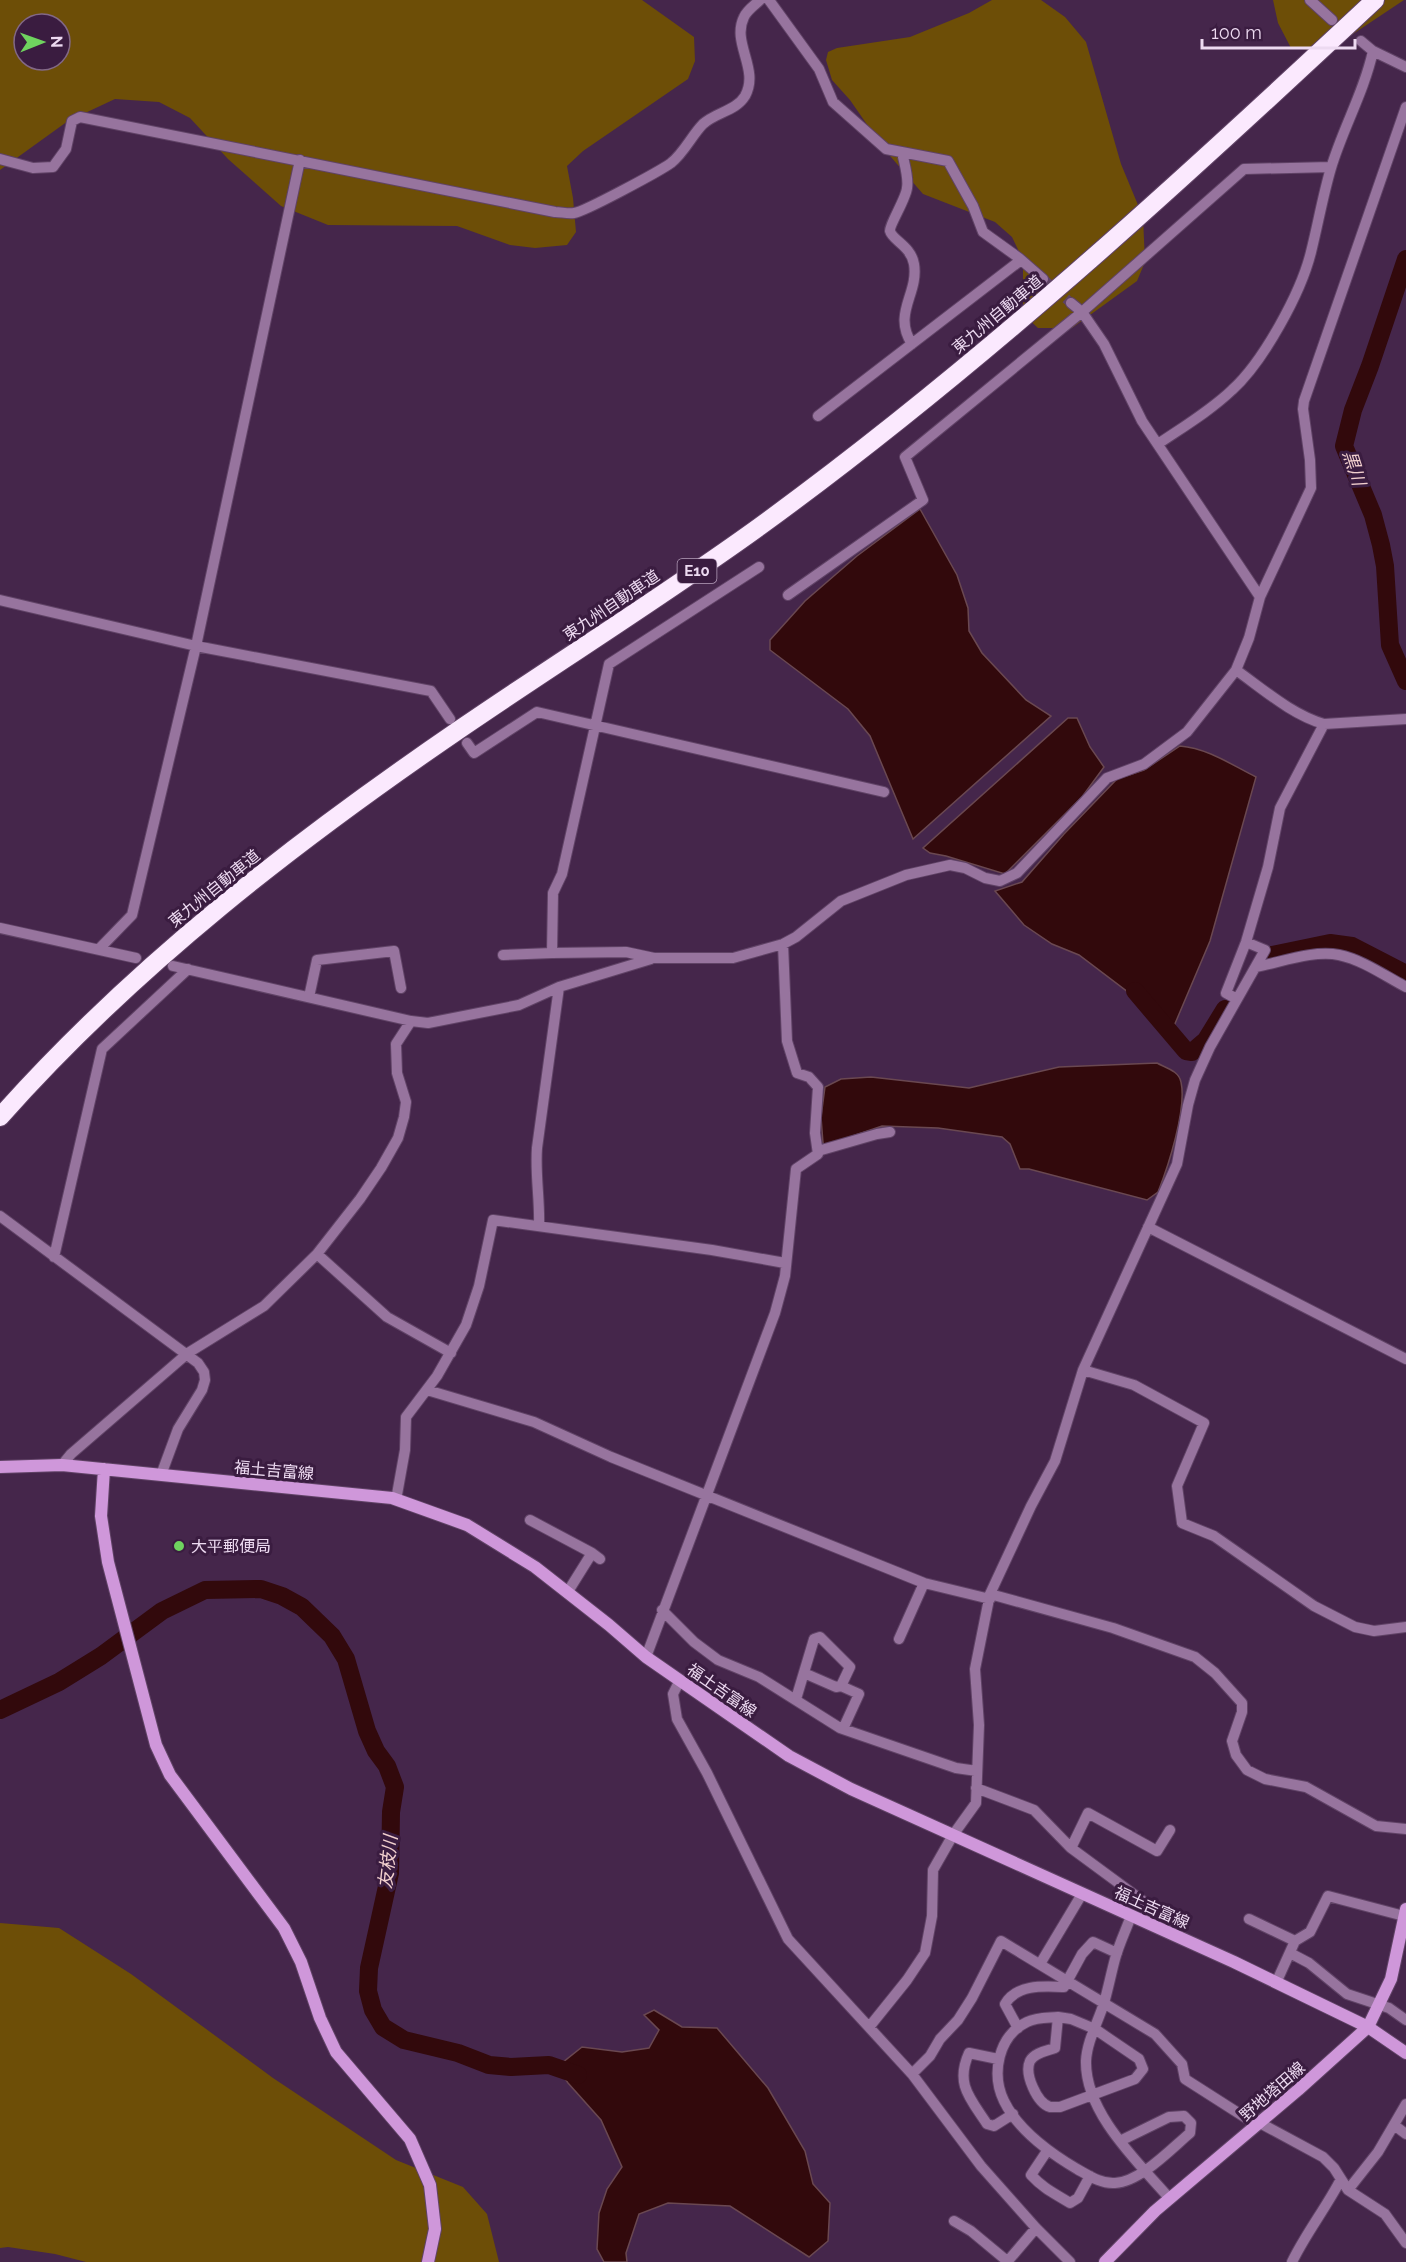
<svg xmlns="http://www.w3.org/2000/svg" width="1406" height="2262" font-family="Raleway,'Noto Sans JP',sans-serif">
<style>
.green{fill:#6d4e07;fill-rule:evenodd}
.water{fill:#32090c;stroke:#6a4851;stroke-width:1.5}
.lines{fill:none;stroke-linecap:round;stroke-linejoin:round}
.river{stroke:#32090c;stroke-width:18}
.street-tunnel{stroke:#5e4164;stroke-width:10;stroke-dasharray:10 5;stroke-linecap:butt}
.street-casing{stroke:#604366;stroke-width:12}
.secondary-casing{stroke:#604366;stroke-width:14}
.highway-casing{stroke:#604366;stroke-width:20}
.street{stroke:#97749e;stroke-width:10}
.secondary{stroke:#cf97da;stroke-width:12}
.highway{stroke:#fbe9fe;stroke-width:18}
.poi-dot{fill:#6fd35f;stroke:#3a1c40;stroke-width:2}
.labels{text-anchor:middle;stroke-width:6;stroke-linejoin:round;paint-order:stroke}
.shield{fill:#3a1c40;stroke:#b7a1bc;stroke-width:1.5}
.shield-label{font-size:15px;font-weight:bold;fill:#eddaf1}
.street-label{font-size:16px;fill:#eddaf1;stroke:#3a1c40}
.poi-label{font-size:16px;fill:#eddaf1;stroke:#3a1c40;text-anchor:start}
.water-label{font-size:18px;font-style:italic;fill:#f2d0ce;stroke:#3a1c40}
</style>
<rect width="100%" height="100%" fill="#45264b"/>
<path class="green" d="M0 0H642L694 37 695 61 688 79 583 151 567 166 573 198 576 232 567 245 535 248 510 245 457 226 328 225 281 206 228 159 190 118 159 102 115 99 68 121 0 170ZM24 24H60V60H24Z
M992 0H1041L1065 17 1086 42 1121 164 1143 217 1145 262 1137 281 1072 328H1038L1023 314V260L1012 237 995 222 923 194 884 149 850 100 832 80 826 60 828 52 837 48 910 37 969 13Z
M1273 0H1404L1347 38 1313 50 1291 48 1278 23Z
M0 1923 59 1928 131 1974 273 2078 396 2160 463 2187 487 2214 499 2262H86L55 2254 8 2247 0 2248Z"/>
<path class="water" d="M920 509 957 575 968 608 969 631 982 653 1026 700 1051 716 913 839 870 736 848 709 770 650V640L805 601 857 556Z
M1068 718H1077L1090 747 1104 767 1082 797 1005 874 946 856 930 853 923 848Z
M1180 746C1207 748 1232 765 1256 777L1210 941 1174 1026 1141 990 1132 995 1079 955 1052 944 1024 925 995 891 1022 882 1064 834 1117 779 1144 770Z
M1157 1063C1166 1068 1179 1071 1181 1082 1187 1109 1168 1167 1158 1192L1147 1200 1029 1169H1020L1010 1144 1002 1137 938 1128 882 1126 826 1145 823 1143 821 1117 825 1087 841 1079 871 1077 969 1088 1059 1067Z
M654 2010 682 2027 717 2028 768 2088 805 2151 813 2184 830 2203 828 2241 809 2257 730 2206 668 2203 639 2214 626 2253 627 2262H604L597 2249 599 2213 607 2189 622 2167 601 2120 568 2083 557 2067 582 2047 622 2052 649 2048 659 2030 644 2015Z"/>
<g class="lines">
<path class="river" d="M1406 259 1370 366 1353 410 1344 446 1373 515 1381 545 1385 566 1390 645 1406 681
M1272 955 1330 943 1352 946 1406 974
M1135 991 1186 1051 1192 1052 1206 1040 1225 1009
M0 1710 59 1682 101 1656 162 1611 205 1590 261 1589 282 1596 302 1607 332 1636 346 1659 367 1731 376 1751 387 1766 395 1787 391 1812 390 1873 369 1968 368 1991 373 2010 383 2027 404 2040 458 2053 489 2065 511 2067 549 2065 578 2075"/>
<path class="street-tunnel" d="M1043 279 1071 303"/>
<g class="street-casing">
<path id="street" d="M769 0 819 69 833 102 886 149 948 161 973 206 983 232 1019 258 1043 279
M1310 0 1332 20
M1361 41 1373 51 1406 67
M902 152C904 163 909 177 907 188 906 199 889 225 890 231 892 240 911 246 914 264 919 294 892 313 912 344
M0 159 33 168 53 167 66 149 72 121 80 117 555 212C561 212 568 214 574 213 584 212 660 171 671 163 684 153 692 135 703 124 716 112 736 111 745 96 760 69 731 43 744 17 747 10 755 5 760 0
M1071 303 1082 312 1104 344 1142 421 1260 597
M818 416 1021 260
M1158 444C1183 427 1210 411 1232 390 1263 362 1301 293 1311 252 1318 224 1323 195 1331 168 1343 128 1364 92 1373 51
M759 567 609 664 562 874 553 893 552 953 626 952 654 958H733L783 944 796 937 841 901 906 875 950 865 965 868 985 878 1000 881 1017 873 1107 778 1144 764 1187 732 1236 670 1249 638 1260 597 1311 488 1310 460 1303 409 1304 401 1406 107
M788 595 923 500 905 457 1082 312 1244 169 1331 167
M0 600 196 646 431 691 450 719
M1236 670C1263 689 1292 715 1324 724L1406 719
M467 743 474 753 537 712 884 792
M0 928 136 958
M99 949 132 915 196 646 300 160
M503 955 552 953
M173 966 411 1021 428 1023 519 1005 559 987 651 959
M1256 967C1282 962 1313 950 1339 955 1363 960 1385 976 1406 987
M309 997 317 960 394 951 401 988
M1237 999 1226 993 1246 942 1268 867 1280 808 1324 724
M818 1151 877 1134 890 1132
M0 1216 198 1363 204 1372 205 1380 202 1390 178 1429 161 1475
M539 1226C540 1200 535 1174 537 1148L559 987
M1148 1227 1406 1359
M317 1254 387 1317 451 1353
M54 1257 102 1049 188 969
M1083 1370 1134 1385 1204 1423 1177 1486 1182 1523 1214 1536 1314 1606 1355 1627 1374 1631 1406 1627
M427 1390 534 1422 611 1457 924 1583 990 1599
M62 1465 71 1454 188 1353 264 1306 317 1254 360 1199 381 1168 398 1138 404 1117 406 1102 397 1073 396 1044 411 1021
M396 1500 405 1450 406 1417 437 1376 466 1325 479 1286 493 1220 712 1250 785 1263
M530 1520 592 1553
M567 1593 592 1553 600 1559
M990 1594 1113 1628 1195 1657 1215 1673 1242 1703V1712L1232 1741 1236 1755 1247 1770 1265 1779 1306 1787 1376 1826 1406 1829
M662 1610 694 1642 718 1660 759 1677 840 1728 956 1768 977 1771
M899 1639 924 1583
M646 1657 775 1313 785 1276 796 1169 818 1154 815 1133 818 1087 809 1077 797 1073 787 1041 783 944
M680 1680 673 1694 677 1719 707 1773 788 1939 912 2074 981 2166 1036 2228 1070 2262
M841 1686 859 1694 843 1729
M796 1699 814 1639 820 1637 850 1667 841 1686 836 1687 804 1673
M976 1788 1034 1810 1071 1848
M1131 1916C1126 1930 1119 1944 1115 1959 1111 1974 1108 1989 1104 2003 1098 2022 1087 2041 1086 2061 1085 2113 1138 2162 1170 2199
M1249 1919 1295 1941
M1145 1922 1147 1904 1071 1848 1088 1813 1157 1851 1170 1830
M1290 1953 1309 1963 1347 1994 1389 2008 1406 2020
M1040 1964 1082 1894
M1276 1983 1295 1941 1310 1932 1328 1896 1404 1916
M1058 2017C1048 2018 1037 2017 1027 2022 998 2036 991 2074 1004 2101 1018 2130 1050 2153 1077 2169 1088 2175 1101 2184 1115 2183 1140 2182 1171 2149 1190 2133L1191 2123 1184 2116 1169 2117 1120 2141
M1058 2017 1071 2019 1095 2029 1139 2059 1143 2069 1135 2079 1060 2107C1057 2107 1053 2107 1050 2107 1037 2103 1024 2074 1030 2061 1034 2053 1046 2051 1055 2048Z
M870 2026 907 1980 925 1953 932 1916 933 1870 953 1835 976 1803 979 1725 975 1669 990 1594 1031 1506 1055 1461 1083 1370 1177 1164 1188 1105 1195 1080 1210 1047 1265 950 1246 942
M1018 2028 1005 2004C1017 1984 1043 1986 1064 1987L1082 1954 1093 1942 1117 1953
M998 2059 969 2053C955 2084 970 2098 987 2124L994 2126 1013 2114
M912 2074 930 2056 940 2039 958 2020 972 1998 1001 1941 1155 2034 1182 2064 1185 2079 1257 2125
M1260 2123 1323 2157 1334 2168 1348 2190 1385 2214 1406 2243
M1394 2125 1406 2134
M1047 2151 1031 2175C1044 2189 1054 2193 1070 2203L1078 2198 1090 2176
M1348 2190 1378 2152 1406 2104
M954 2221 971 2231 1006 2260
M1007 2262 1036 2228
M1292 2262C1306 2233 1326 2208 1341 2179"/>
</g>
<g class="secondary-casing">
<path id="secondary" d="M0 1467 62 1465 392 1498 467 1525 535 1567 609 1625 646 1657 789 1756 851 1789 1234 1962 1368 2027 1406 2053
M104 1469 101 1516 108 1562 156 1745 170 1775 284 1928 301 1962 320 2018 336 2052 410 2139 430 2185 435 2229 428 2262
M1105 2262 1155 2211 1298 2090 1368 2027 1391 1979 1406 1909"/>
</g>
<g class="highway-casing">
<path id="highway" d="M0 1117C135 965 296 841 463 727 561 660 662 597 759 527 978 368 1177 185 1375 0"/>
</g>
<use href="#street" class="street"/>
<use href="#secondary" class="secondary"/>
<use href="#highway" class="highway"/>
</g>
<circle class="poi-dot" cx="179" cy="1546" r="6"/>
<g class="labels">
<rect class="shield" x="677.5" y="559" width="39" height="24" rx="4.5"/>
<g class="shield-label">
<text x="697" y="576">E10</text>
</g>
<g class="street-label">
<text transform="translate(997 314) rotate(-40)" y="6">東九州自動車道</text>
<text transform="translate(611 605) rotate(-34)" y="6">東九州自動車道</text>
<text transform="translate(214 888) rotate(-39)" y="6">東九州自動車道</text>
<text transform="translate(274 1470) rotate(5)" y="6">福土吉富線</text>
<text transform="translate(722 1690) rotate(35)" y="6">福土吉富線</text>
<text transform="translate(1152 1907) rotate(24)" y="6">福土吉富線</text>
<text transform="translate(1272 2091) rotate(-41)" y="6">野地塔田線</text>
</g>
<g class="poi-label">
<text x="191" y="1552">大平郵便局</text>
</g>
<g class="water-label">
<text transform="translate(1354 468) rotate(72)" y="6">黒川</text>
<text transform="translate(388 1862) rotate(-84)" y="6">友枝川</text>
</g>
</g>
<g transform="translate(42 42) rotate(89)"><circle r="28" fill="#3a1c40" stroke="#826887" stroke-width="1.5"/>
<path d="M0-4.5L10 22L0 15L-10 22Z" fill="#6fd35f"/>
<text y="-9" font-size="16" font-weight="bold" text-anchor="middle" fill="#eddaf1">N</text>
</g>
<path d="M1202 39v9h153v-9" fill="none" stroke="#eddaf1" stroke-width="3"/>
<text x="1211" y="39" font-size="18" fill="#eddaf1" stroke="#3a1c40" stroke-width="4.5" paint-order="stroke">100 m</text>
</svg>
